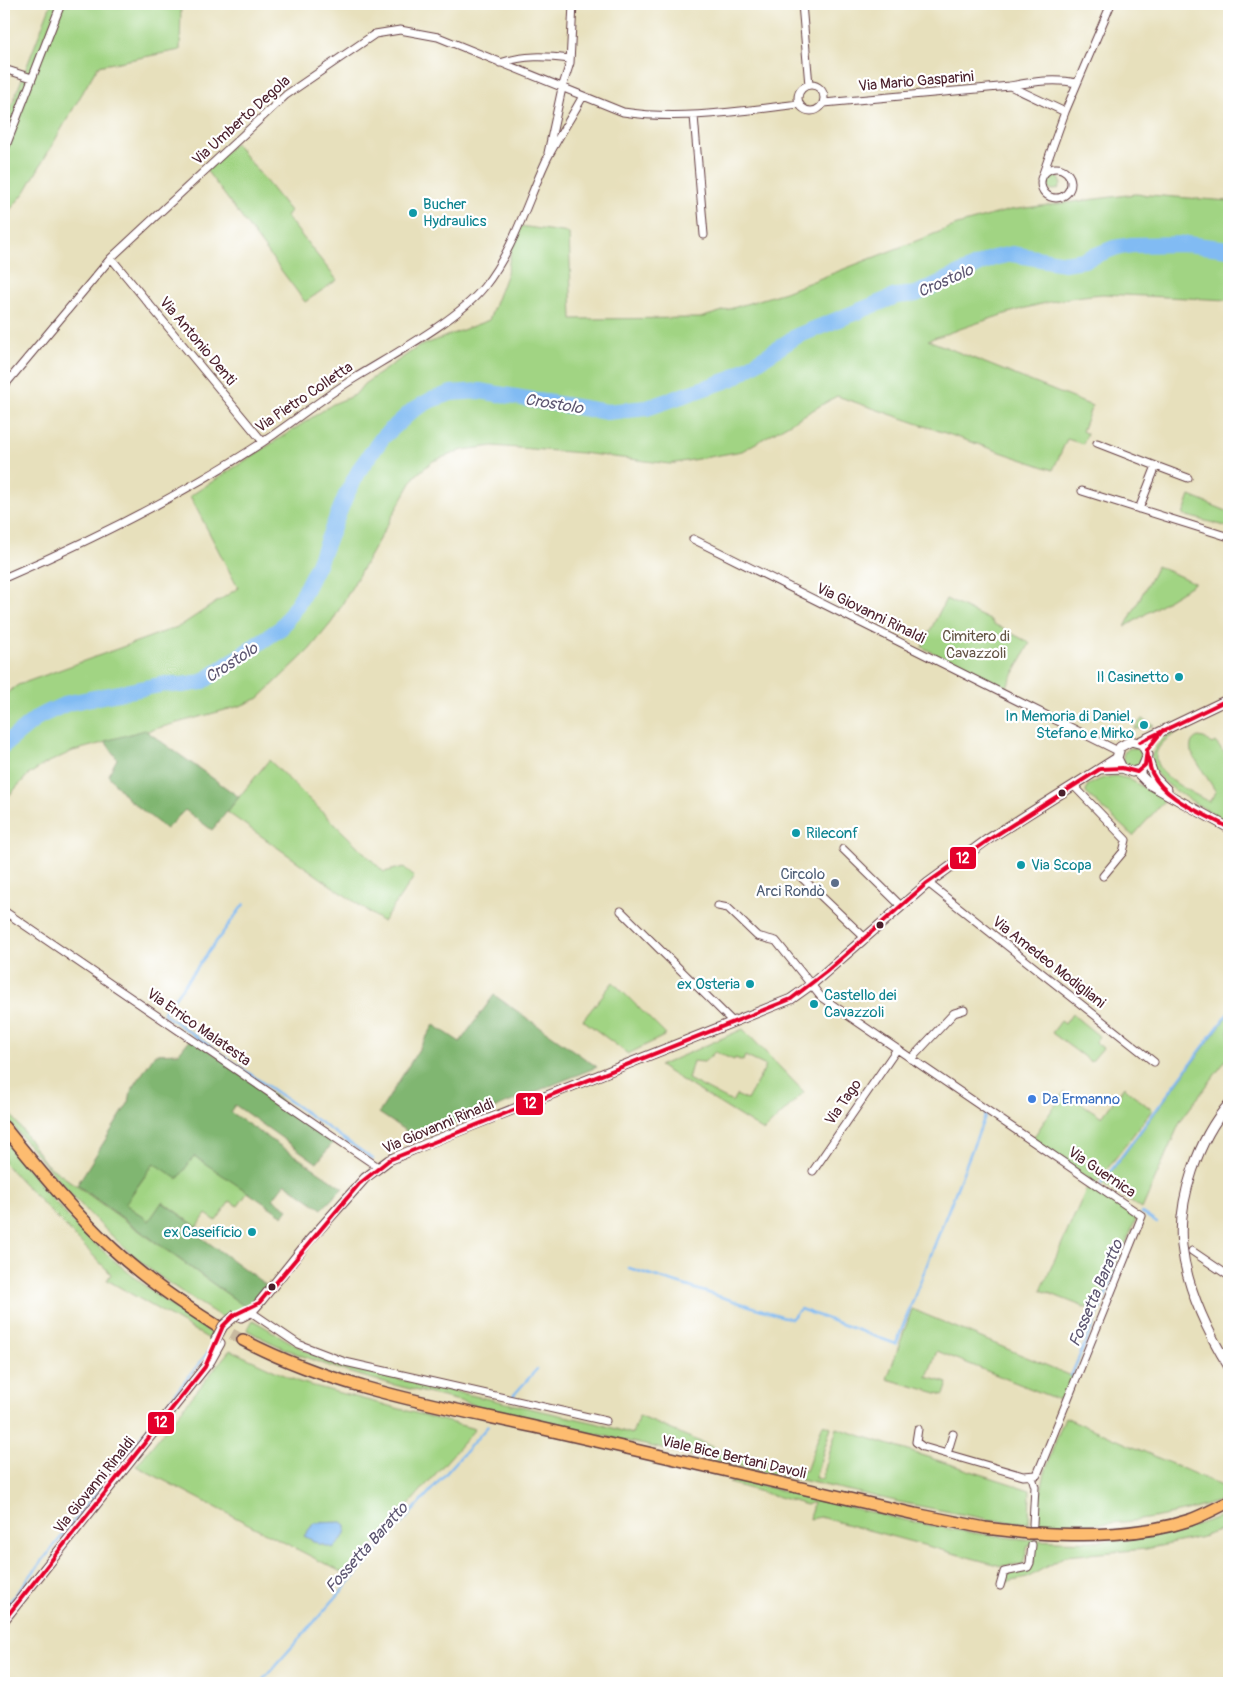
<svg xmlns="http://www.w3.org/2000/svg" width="1233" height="1687" font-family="Pangolin,sans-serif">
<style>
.green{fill:#a1d483;stroke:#767a57;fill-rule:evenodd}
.forest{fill:#80b671;stroke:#656a4e}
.water{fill:#81bbf3;stroke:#666d8f}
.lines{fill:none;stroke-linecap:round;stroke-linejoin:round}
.stream{stroke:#81bbf3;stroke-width:2.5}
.river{stroke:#81bbf3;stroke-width:16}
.trunk-tunnel{stroke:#c8b99f;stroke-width:11;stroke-dasharray:11 5.5;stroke-linecap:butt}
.minor-casing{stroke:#623c41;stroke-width:9}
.tertiary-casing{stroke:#623c41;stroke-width:11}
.trunk-casing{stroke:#623c41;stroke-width:14}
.minor{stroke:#fff;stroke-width:7}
.tertiary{stroke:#fff;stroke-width:9}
.trunk{stroke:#fdbc70;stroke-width:11}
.tertiary-bridge-casing{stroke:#623c41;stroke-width:11;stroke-linecap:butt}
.trunk-bridge-casing{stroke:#623c41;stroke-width:14;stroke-linecap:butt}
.tertiary-bridge{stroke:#fff;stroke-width:9}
.trunk-bridge{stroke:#fdbc70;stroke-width:11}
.bus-1-casing{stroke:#fff;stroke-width:8}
.bus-1{stroke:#e4002b;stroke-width:4}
.culture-dot{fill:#0f9aa8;stroke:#fff;stroke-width:2}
.bus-dot{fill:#4a1f2b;stroke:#fff;stroke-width:2}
.service-dot{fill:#5c6f8a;stroke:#fff;stroke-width:2}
.shop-dot{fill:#3f7fe0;stroke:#fff;stroke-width:2}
.labels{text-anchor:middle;stroke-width:4.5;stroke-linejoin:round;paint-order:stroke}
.street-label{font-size:15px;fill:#4a1f2b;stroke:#fff}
.culture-label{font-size:15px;fill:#0d838f;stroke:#fff;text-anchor:start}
.park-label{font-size:15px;fill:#645545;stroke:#fff}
.service-label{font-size:15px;fill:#4e5e75;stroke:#fff;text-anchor:end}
.shop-label{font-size:15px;fill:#366cbe;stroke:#fff;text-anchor:start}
.water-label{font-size:16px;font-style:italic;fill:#5d5671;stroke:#fff}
.line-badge{stroke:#fff;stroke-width:2}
.badge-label{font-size:14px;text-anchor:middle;font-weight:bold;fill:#fff}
</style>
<rect width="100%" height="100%" fill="#fff"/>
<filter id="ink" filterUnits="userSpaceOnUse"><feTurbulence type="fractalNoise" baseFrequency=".02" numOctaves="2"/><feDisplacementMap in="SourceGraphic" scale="10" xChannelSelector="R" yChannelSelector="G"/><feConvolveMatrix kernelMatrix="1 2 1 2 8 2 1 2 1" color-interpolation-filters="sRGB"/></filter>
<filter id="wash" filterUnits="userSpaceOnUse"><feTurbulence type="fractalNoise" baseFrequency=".0096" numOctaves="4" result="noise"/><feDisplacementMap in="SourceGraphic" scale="20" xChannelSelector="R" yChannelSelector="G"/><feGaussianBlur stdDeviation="1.12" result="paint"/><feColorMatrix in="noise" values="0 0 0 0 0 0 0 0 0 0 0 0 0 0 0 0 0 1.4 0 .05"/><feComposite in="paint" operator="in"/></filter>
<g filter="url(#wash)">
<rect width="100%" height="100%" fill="#e7e0bc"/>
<path class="green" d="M51 4H181L180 50 98 66 25 192 4 217V125Z
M235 143 290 211 286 216 337 280 305 302 206 170Z
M1047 183a7 7 0 1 1 14 0a7 7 0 1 1-14 0Z
M1135 194 1229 201V300L1103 294C1043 298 984 321 928 340L1092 406 1082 431 1087 434 1083 444 1067 439 1053 470 837 396 742 451 670 464 582 453 493 446 463 450 433 461 415 476 332 622 309 650 259 698 240 706 73 751 45 764 28 775 4 801V695L18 685 180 626 238 588 190 496 333 404 355 395 364 384 418 347 489 320 507 273 513 241 520 226 569 233 572 319 700 318 785 292 957 225 1010 210Z
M1190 496 1229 512V527L1183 515Z
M1157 566 1195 583 1125 627Z
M946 599 992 621V623L1030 643 1005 690 922 647Z
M1142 719 1154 725 1147 728 1134 729Z
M1201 720 1202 722C1192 727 1179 730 1170 737 1129 765 1188 790 1209 802L1216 792 1191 752C1190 745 1191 740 1198 737L1204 738 1212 744 1215 742 1229 758V822C1211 812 1154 784 1151 762 1150 753 1159 742 1166 736 1174 728 1191 725 1201 720Z
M1123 757a9 9 0 1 1 18 0a9 9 0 1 1-18 0Z
M269 760 384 872 404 867 414 877 383 922 227 812Z
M1116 776 1129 779 1165 800 1133 836 1086 793 1087 786C1097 780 1104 777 1116 776Z
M613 982 666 1035 628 1054 583 1020Z
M1072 1014 1099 1036 1095 1042 1103 1048 1091 1062 1052 1033 1061 1021 1065 1024Z
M1229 1014V1056L1181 1120 1142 1209 1102 1184Z
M743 1029 804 1092 764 1131 659 1066ZM715 1052 734 1060 735 1058 743 1061 745 1056 766 1066 747 1100 736 1095 732 1102 688 1079 693 1061 704 1062Z
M1124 1087 1152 1110 1095 1185 1136 1219 1097 1312 1041 1290 1090 1181 1031 1141 1064 1092 1102 1117Z
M4 1104 46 1164 244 1306C238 1312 230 1312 223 1318 195 1300 166 1283 141 1262 89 1218 46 1167 4 1115Z
M4 1138C31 1173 59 1210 91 1240 129 1275 170 1306 213 1334L211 1340 107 1280 111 1274 4 1163Z
M193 1155 248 1192 238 1206 230 1201 216 1221 206 1214 197 1227 163 1202 149 1221 125 1204 155 1162Z
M912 1309 1074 1377 1064 1402 937 1351 927 1377 948 1383 944 1395 887 1379Z
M253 1320 309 1353 354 1369 596 1423 632 1434 639 1416 729 1454 806 1471 823 1424 831 1427 815 1478 822 1479 837 1428 1030 1490 1029 1523 992 1520 909 1504 479 1408 472 1404C394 1385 317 1369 247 1330Z
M230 1350 299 1382 475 1429 347 1575 136 1466Z
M1065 1417 1229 1489 1228 1498C1166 1521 1103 1527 1037 1524 1040 1480 1049 1458 1065 1417Z
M738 1480C895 1516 1072 1578 1229 1513V1527L1202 1537 1146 1549 1065 1556 1027 1578 1003 1583C1007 1569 1017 1575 1029 1570L1034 1561V1546H1028L1023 1564 1001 1566 820 1517 810 1519 813 1502 807 1505 729 1483Z"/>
<path class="forest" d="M145 730 239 797 212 830 185 810 166 829 127 798 108 775 117 759 105 741Z
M494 995 597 1067 418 1139 379 1113 434 1025 460 1042Z
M191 1038 270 1093 334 1141 317 1163 235 1105 230 1112 343 1188 322 1209 285 1183 273 1199 288 1209 283 1216 194 1156 178 1179 154 1163 125 1204 149 1221 162 1202 197 1227 194 1232 266 1285 252 1303 244 1306 77 1185 129 1102 131 1091 155 1054 179 1053Z"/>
<path class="water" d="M342 1522 346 1525C347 1535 340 1542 334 1548L319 1544 304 1536 314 1523Z"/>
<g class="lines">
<path class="stream" d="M244 904 164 1012 165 1015 373 1159
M1101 1184 1229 1012
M1142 1213 1157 1223
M629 1268 791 1319 800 1309 896 1344 987 1111
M1071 1376 1118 1267
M512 1397 537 1369
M4 1609 214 1345
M260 1683 488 1426"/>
<path class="river" d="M4 745 38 717 68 703 165 684 182 685 202 682 281 628 300 600 318 564 346 495 361 467 383 437 413 410 431 400 451 393 480 391 607 412 647 408 731 379 797 336 896 296 916 294 993 258 1012 254 1064 263 1084 260 1114 248 1132 245 1186 244 1229 249"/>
</g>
</g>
<g filter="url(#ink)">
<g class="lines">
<path class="trunk-tunnel" d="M217 1326 243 1340"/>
<g class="minor-casing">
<path id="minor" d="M802 4 809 85
M500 63C525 55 545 56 570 59
M4 69 32 78
M798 98a13 13 0 1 1 26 0a13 13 0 1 1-26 0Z
M1010 86 1065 112
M824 103 1010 86C1033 82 1054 78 1077 83
M694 116 704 235
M4 151 61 4
M548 153 562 88 570 63 573 4
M1041 183a15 15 0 1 1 30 0a15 15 0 1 1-30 0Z
M1041 179 1065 112 1111 4
M111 258 263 442
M4 386 111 258 286 95 375 34 400 30 438 37 623 112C681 121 740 111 799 104
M1097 443 1156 466 1139 509
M1156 466 1188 478
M1082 491 1229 537
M693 539 1118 751
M4 578C94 539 181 496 263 442 293 422 320 400 350 381 388 357 457 321 484 287 514 249 526 204 546 161 557 139 571 118 583 96
M1074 786 1126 840 1123 852 1103 876
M843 849 900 905
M800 876 864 937
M928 883 1154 1062
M718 906 728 908 757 936 776 941 821 997 1142 1216 1037 1475 1023 1476 923 1447 916 1442 918 1429
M4 911 378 1167
M621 911 733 1022
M911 1059 954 1013 964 1010
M813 1171 897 1049
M1192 1251 1229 1276
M251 1312 298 1344 345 1362 606 1421
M947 1454 953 1434
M1032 1477 1035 1487 1033 1524
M1000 1586 1004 1572 1028 1567 1030 1563 1032 1545"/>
</g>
<g class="tertiary-casing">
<path id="tertiary" d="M1139 742 1229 699
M1148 760 1154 777 1167 790
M1100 769 1122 768 1132 772 1142 769 1148 755 1142 744 1131 741 1120 747 1117 758 1122 768
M1137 772 1149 784 1229 828
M1229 1104C1199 1138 1177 1200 1182 1246 1187 1290 1207 1331 1229 1367
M241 1317 251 1312 259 1303 309 1241 365 1178 389 1160 431 1142 791 999 812 984 928 883 987 840 1117 758
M4 1620 210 1361 220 1343"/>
</g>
<g class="trunk-casing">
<path id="trunk" d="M4 1127C38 1169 73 1212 113 1249 145 1279 181 1303 217 1326
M243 1340C334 1388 436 1405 535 1427 662 1456 788 1485 915 1514L985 1528 1028 1533
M1036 1533C1086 1536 1142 1536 1190 1520 1204 1515 1216 1508 1229 1502"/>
</g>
<use href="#minor" class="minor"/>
<use href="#tertiary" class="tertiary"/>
<use href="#trunk" class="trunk"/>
<g class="tertiary-bridge-casing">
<path id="tertiary-bridge" d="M215 1341 223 1326 237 1314"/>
</g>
<g class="trunk-bridge-casing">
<path id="trunk-bridge" d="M1028 1533H1036"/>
</g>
<use href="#tertiary-bridge" class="tertiary-bridge"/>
<use href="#trunk-bridge" class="trunk-bridge"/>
<g class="bus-1-casing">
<path id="bus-1" d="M1155 740 1147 750C1148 758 1149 766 1152 773 1166 801 1204 813 1229 828
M1140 742 1229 699
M4 1620 205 1367 223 1326 234 1315 259 1303 359 1184 389 1160 791 999 826 972 926 884 990 839 1100 769 1122 768 1137 772 1145 765 1147 750 1163 730"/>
</g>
<use href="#bus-1" class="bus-1"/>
</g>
</g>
<g class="culture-dot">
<circle cx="413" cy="213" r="5"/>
<circle cx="1179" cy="677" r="5"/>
<circle cx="1144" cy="725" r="5"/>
<circle cx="796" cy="833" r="5"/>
<circle cx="1021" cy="865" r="5"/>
<circle cx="750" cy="984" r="5"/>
<circle cx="814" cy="1004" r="5"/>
<circle cx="252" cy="1232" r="5"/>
</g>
<g class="bus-dot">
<circle cx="1062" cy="793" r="4.5"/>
<circle cx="880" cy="925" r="4.5"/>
<circle cx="272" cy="1287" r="4.5"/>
</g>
<circle class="service-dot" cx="835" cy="883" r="5"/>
<circle class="shop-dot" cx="1032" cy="1099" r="5"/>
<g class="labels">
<g class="street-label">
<text transform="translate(916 81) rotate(-5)" y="5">Via Mario Gasparini</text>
<text transform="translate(241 120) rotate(-42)" y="5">Via Umberto Degola</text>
<text transform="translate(198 341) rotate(50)" y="5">Via Antonio Denti</text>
<text transform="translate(304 397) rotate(-34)" y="5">Via Pietro Colletta</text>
<text transform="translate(871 613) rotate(26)" y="5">Via Giovanni Rinaldi</text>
<text transform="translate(1049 962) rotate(38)" y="5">Via Amedeo Modigliani</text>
<text transform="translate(199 1027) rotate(35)" y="5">Via Errico Malatesta</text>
<text transform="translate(843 1102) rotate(-55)" y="5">Via Tago</text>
<text transform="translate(438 1126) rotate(-23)" y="5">Via Giovanni Rinaldi</text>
<text transform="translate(1102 1172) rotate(34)" y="5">Via Guernica</text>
<text transform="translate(734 1457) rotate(13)" y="5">Viale Bice Bertani Davoli</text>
<text transform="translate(94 1485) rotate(-51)" y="5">Via Giovanni Rinaldi</text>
</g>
<g class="culture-label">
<text x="423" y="209">Bucher<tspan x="423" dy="17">Hydraulics</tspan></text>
<text x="1169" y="682" text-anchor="end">Il Casinetto</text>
<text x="1134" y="721" text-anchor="end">In Memoria di Daniel,<tspan x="1134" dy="17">Stefano e Mirko</tspan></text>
<text x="806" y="838">Rileconf</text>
<text x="1031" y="870">Via Scopa</text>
<text x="740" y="989" text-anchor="end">ex Osteria</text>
<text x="824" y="1000">Castello dei<tspan x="824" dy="17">Cavazzoli</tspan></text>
<text x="242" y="1237" text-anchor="end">ex Caseificio</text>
</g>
<g class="park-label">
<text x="976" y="641">Cimitero di<tspan x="976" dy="17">Cavazzoli</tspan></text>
</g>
<g class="service-label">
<text x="825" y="879">Circolo<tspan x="825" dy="17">Arci Rondò</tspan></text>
</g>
<g class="shop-label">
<text x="1042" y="1104">Da Ermanno</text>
</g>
<g class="water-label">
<text transform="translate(945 280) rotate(-24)" y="6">Crostolo</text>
<text transform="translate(554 403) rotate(9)" y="6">Crostolo</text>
<text transform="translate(231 662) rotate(-33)" y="6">Crostolo</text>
<text transform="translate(1095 1293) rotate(-67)" y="6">Fossetta Baratto</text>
<text transform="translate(366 1547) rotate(-48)" y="6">Fossetta Baratto</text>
</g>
</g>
<g class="line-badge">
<rect x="949" y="846" width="28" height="24" rx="5" fill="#e4002b"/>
<rect x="515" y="1092" width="29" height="24" rx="5" fill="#e4002b"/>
<rect x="147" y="1411" width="28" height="24" rx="5" fill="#e4002b"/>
</g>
<g class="badge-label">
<text x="963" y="863">12</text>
<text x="530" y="1108">12</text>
<text x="161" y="1427">12</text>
</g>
<rect width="1233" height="1687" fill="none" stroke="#fff" stroke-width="20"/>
</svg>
